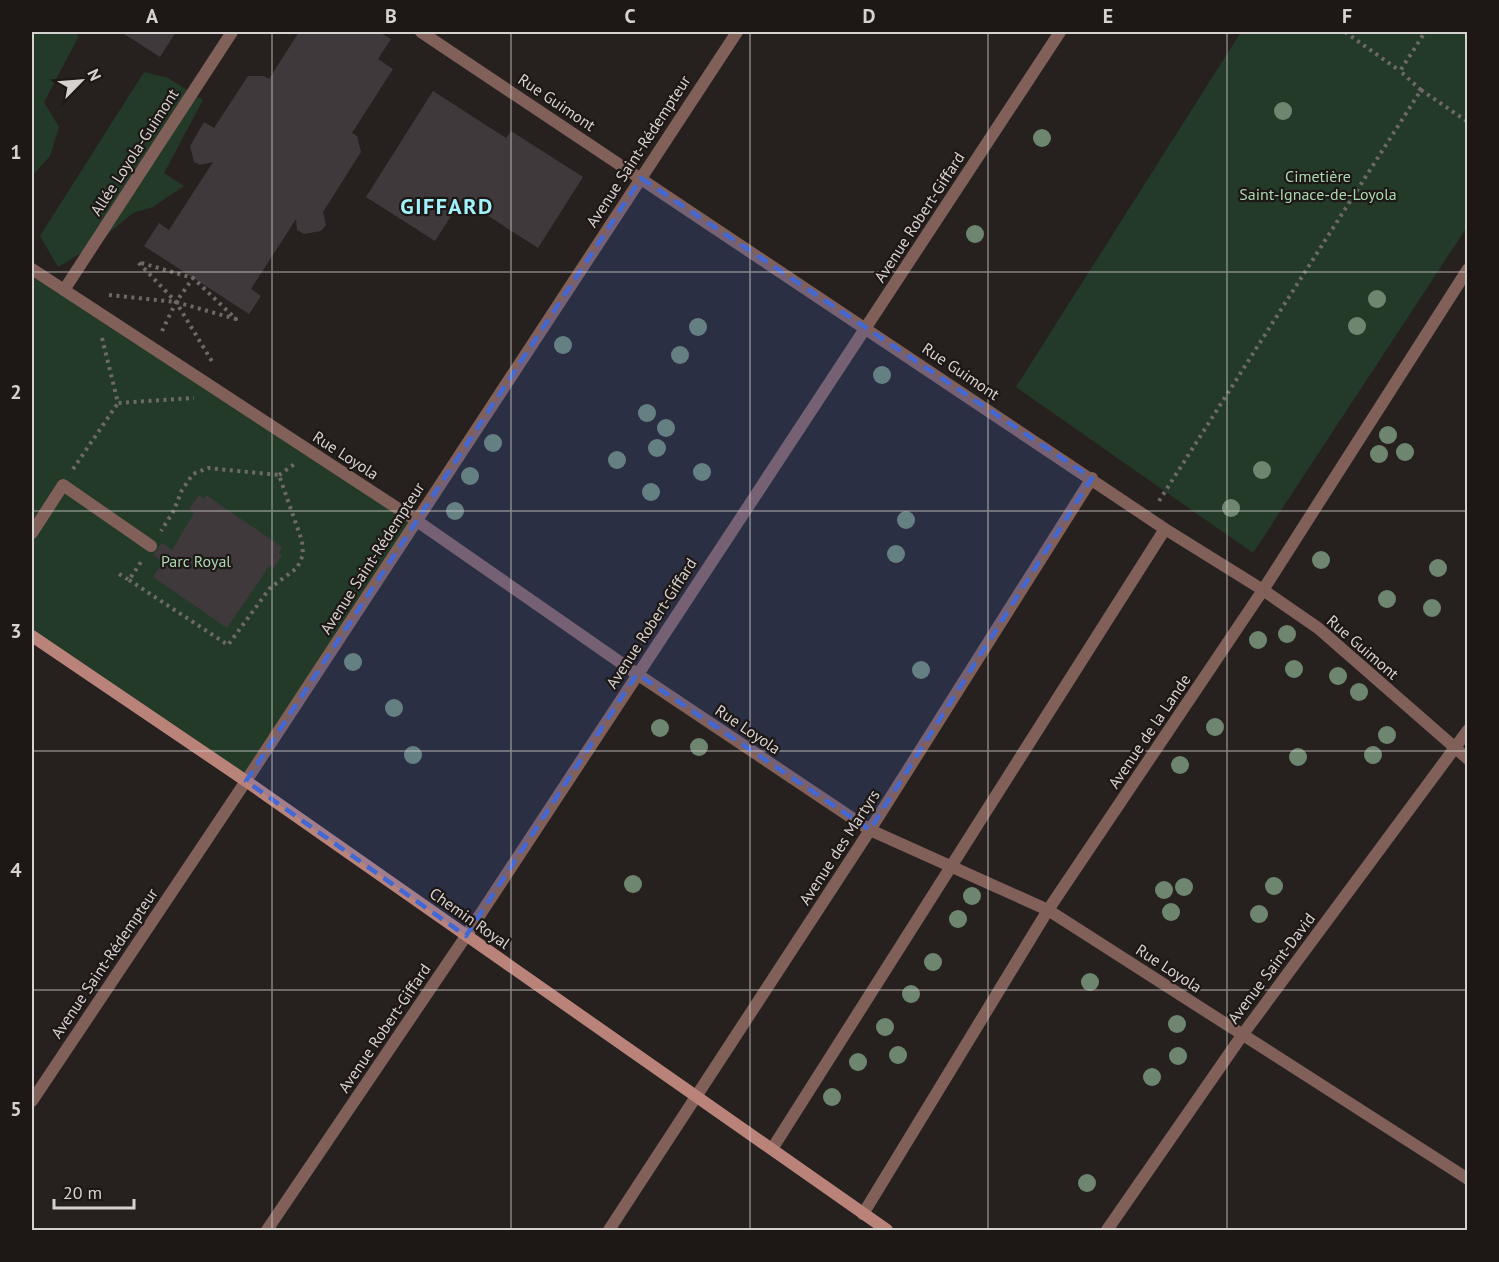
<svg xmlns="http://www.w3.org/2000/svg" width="1499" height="1262" font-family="'PT Sans',sans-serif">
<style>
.green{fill:#243a29}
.building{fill:#3f393b}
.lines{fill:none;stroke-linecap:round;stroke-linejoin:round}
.path{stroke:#6e6967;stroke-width:4;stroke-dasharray:3 4.5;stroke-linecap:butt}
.service{stroke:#82605a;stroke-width:12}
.pedestrian{stroke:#82605a;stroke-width:12}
.minor{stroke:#82605a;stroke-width:12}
.tertiary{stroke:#82605a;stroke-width:12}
.secondary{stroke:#b98379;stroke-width:12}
.tree{fill:#6e866f}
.marked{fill:#4268d6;fill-opacity:0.2;stroke:#4268d6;stroke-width:4.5;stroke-dasharray:12 8;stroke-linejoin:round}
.grid{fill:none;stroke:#d6d2d0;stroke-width:1.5;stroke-opacity:0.55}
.labels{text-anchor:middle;stroke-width:4.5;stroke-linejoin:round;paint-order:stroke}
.street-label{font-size:16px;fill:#d6d2d0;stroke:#1d1715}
.park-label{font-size:16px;fill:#a9d8b2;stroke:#1d1715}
.district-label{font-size:22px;font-weight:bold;letter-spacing:1.5px;fill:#a1f2fc;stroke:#1d1715}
.neatline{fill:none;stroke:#d6d2d0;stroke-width:2}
.grid-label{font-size:20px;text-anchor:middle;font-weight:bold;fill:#d6d2d0}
</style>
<rect width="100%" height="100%" fill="#26211e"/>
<path class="green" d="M32 32H72L79 36 44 102 59 127 50 156 33 175 32 174Z
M1241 32H1468L1467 227 1253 553 1016 387Z
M144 72 168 78 203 100 164 173 184 186 153 207 133 213 93 246 58 267 40 236Z
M32 269 417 521 246 781 32 636Z"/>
<path class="building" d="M121 32H176L160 57Z
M299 32H379L391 39 378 59 393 69 352 133 357 136 361 152 323 212 326 225 321 231 304 234 297 230 296 219 251 289 261 296 249 314 144 246 159 223 169 230 213 162 200 165 194 162 190 146 204 122 214 128 248 76H264L269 79Z
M433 91 506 138 511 131 583 177 538 248 462 199 435 241 366 197Z
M199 495 204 499 206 495 282 547 279 553 282 555 274 568 270 565 227 628 153 577 163 562 153 555 162 543 172 550 194 513 189 509Z"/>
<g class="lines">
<path class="path" d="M1345 32 1400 71
M1421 90 1468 122
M109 295 176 302 236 319 193 278 138 262 176 302 213 363
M162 331 176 302 193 278
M102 338 118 403 194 398
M73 469 118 403
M279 475 296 463
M1159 501 1421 90 1400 71 1425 32
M119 574 129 580 141 562
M129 580 228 645 270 588 297 568 303 555 302 541 279 475 208 468 193 474 182 490 173 512 161 531"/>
<path class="service" d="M64 290 232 32"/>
<path class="pedestrian" d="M32 533 63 485 151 546"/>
<path class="minor" d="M421 32 1165 529 1263 590 1318 628 1468 759
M32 269 417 521 637 674 870 830 1048 910 1468 1179
M32 1101 246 781 737 32
M772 1149 1165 529
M863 1214 1048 910 1263 590 1468 269
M267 1230 466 936 1060 32
M609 1230 870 830 1092 478"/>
<path class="tertiary" d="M1107 1230 1243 1034 1468 730"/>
<path class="secondary" d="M32 636 246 781 887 1230"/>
</g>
<g class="tree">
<circle cx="1283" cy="111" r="9"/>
<circle cx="1042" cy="138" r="9"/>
<circle cx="975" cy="234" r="9"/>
<circle cx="1377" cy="299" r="9"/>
<circle cx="1357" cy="326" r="9"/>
<circle cx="698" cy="327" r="9"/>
<circle cx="563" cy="345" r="9"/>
<circle cx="680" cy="355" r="9"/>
<circle cx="882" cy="375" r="9"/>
<circle cx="647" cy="413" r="9"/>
<circle cx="666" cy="428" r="9"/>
<circle cx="1388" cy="435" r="9"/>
<circle cx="493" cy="443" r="9"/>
<circle cx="657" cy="448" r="9"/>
<circle cx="1405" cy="452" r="9"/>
<circle cx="1379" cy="454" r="9"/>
<circle cx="617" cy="460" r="9"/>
<circle cx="1262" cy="470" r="9"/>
<circle cx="702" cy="472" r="9"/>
<circle cx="470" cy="476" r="9"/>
<circle cx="651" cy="492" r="9"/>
<circle cx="1231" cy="508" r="9"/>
<circle cx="455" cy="511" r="9"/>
<circle cx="906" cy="520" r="9"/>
<circle cx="896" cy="554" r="9"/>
<circle cx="1321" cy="560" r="9"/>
<circle cx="1438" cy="568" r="9"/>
<circle cx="1387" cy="599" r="9"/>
<circle cx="1432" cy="608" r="9"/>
<circle cx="1287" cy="634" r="9"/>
<circle cx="1258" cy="640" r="9"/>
<circle cx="353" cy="662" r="9"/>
<circle cx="1294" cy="669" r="9"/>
<circle cx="921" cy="670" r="9"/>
<circle cx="1338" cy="676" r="9"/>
<circle cx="1359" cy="692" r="9"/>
<circle cx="394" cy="708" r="9"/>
<circle cx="1215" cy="727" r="9"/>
<circle cx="660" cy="728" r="9"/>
<circle cx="1387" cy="735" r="9"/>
<circle cx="699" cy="747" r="9"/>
<circle cx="413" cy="755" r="9"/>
<circle cx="1373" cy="755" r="9"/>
<circle cx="1298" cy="757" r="9"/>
<circle cx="1180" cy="765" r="9"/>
<circle cx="633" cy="884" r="9"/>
<circle cx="1274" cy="886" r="9"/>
<circle cx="1184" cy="887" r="9"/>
<circle cx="1164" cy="890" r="9"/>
<circle cx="972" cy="896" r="9"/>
<circle cx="1171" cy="912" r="9"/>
<circle cx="1259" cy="914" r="9"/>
<circle cx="958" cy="919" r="9"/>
<circle cx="933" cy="962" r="9"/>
<circle cx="1090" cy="982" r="9"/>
<circle cx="911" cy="994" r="9"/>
<circle cx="1177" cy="1024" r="9"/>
<circle cx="885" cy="1027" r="9"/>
<circle cx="898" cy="1055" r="9"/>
<circle cx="1178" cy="1056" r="9"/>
<circle cx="858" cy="1062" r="9"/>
<circle cx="1152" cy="1077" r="9"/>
<circle cx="832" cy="1097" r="9"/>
<circle cx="1087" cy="1183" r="9"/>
</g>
<path class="marked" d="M641 178 1092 478 870 830 637 674 466 936 246 781Z"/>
<path class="grid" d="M272 32V1230M511 32V1230M750 32V1230M988 32V1230M1227 32V1230M32 272H1468M32 511H1468M32 751H1468M32 990H1468"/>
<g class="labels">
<g class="street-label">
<text transform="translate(557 102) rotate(34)" y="6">Rue Guimont</text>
<text transform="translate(638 151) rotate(-57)" y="6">Avenue Saint-Rédempteur</text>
<text transform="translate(134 152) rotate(-57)" y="6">Allée Loyola-Guimont</text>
<text transform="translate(919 217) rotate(-57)" y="6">Avenue Robert-Giffard</text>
<text transform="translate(961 371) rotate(34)" y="6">Rue Guimont</text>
<text transform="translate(346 455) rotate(33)" y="6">Rue Loyola</text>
<text transform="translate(372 558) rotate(-57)" y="6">Avenue Saint-Rédempteur</text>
<text transform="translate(651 623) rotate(-57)" y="6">Avenue Robert-Giffard</text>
<text transform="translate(1363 647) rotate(41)" y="6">Rue Guimont</text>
<text transform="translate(748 729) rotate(34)" y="6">Rue Loyola</text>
<text transform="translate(1149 731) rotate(-56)" y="6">Avenue de la Lande</text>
<text transform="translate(839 847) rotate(-57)" y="6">Avenue des Martyrs</text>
<text transform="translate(470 918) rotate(35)" y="6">Chemin Royal</text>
<text transform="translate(104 963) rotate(-56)" y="6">Avenue Saint-Rédempteur</text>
<text transform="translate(1169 968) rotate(33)" y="6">Rue Loyola</text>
<text transform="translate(1271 968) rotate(-53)" y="6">Avenue Saint-David</text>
<text transform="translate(384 1028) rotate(-56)" y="6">Avenue Robert-Giffard</text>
</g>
<g class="park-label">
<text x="1318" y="182">Cimetière<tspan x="1318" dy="18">Saint-Ignace-de-Loyola</tspan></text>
<text x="196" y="567">Parc Royal</text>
</g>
<g class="district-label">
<text x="447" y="214">GIFFARD</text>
</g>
</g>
<rect width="1499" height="1262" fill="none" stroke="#1d1715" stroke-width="66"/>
<g transform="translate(81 81) rotate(65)" stroke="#1d1715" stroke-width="4.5" paint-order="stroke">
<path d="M0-4.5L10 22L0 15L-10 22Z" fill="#d6d2d0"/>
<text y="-9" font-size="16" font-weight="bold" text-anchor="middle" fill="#d6d2d0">N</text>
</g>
<path d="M54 1199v9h80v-9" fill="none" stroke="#d6d2d0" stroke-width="3"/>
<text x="63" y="1199" font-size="18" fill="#d6d2d0" stroke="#1d1715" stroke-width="4.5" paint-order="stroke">20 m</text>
<rect x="33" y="33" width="1433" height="1196" class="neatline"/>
<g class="grid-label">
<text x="152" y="23">A</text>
<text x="391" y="23">B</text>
<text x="630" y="23">C</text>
<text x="869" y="23">D</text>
<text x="1108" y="23">E</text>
<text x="1347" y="23">F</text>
<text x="16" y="159">1</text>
<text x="16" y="399">2</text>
<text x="16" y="638">3</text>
<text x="16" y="877">4</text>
<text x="16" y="1116">5</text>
</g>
</svg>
